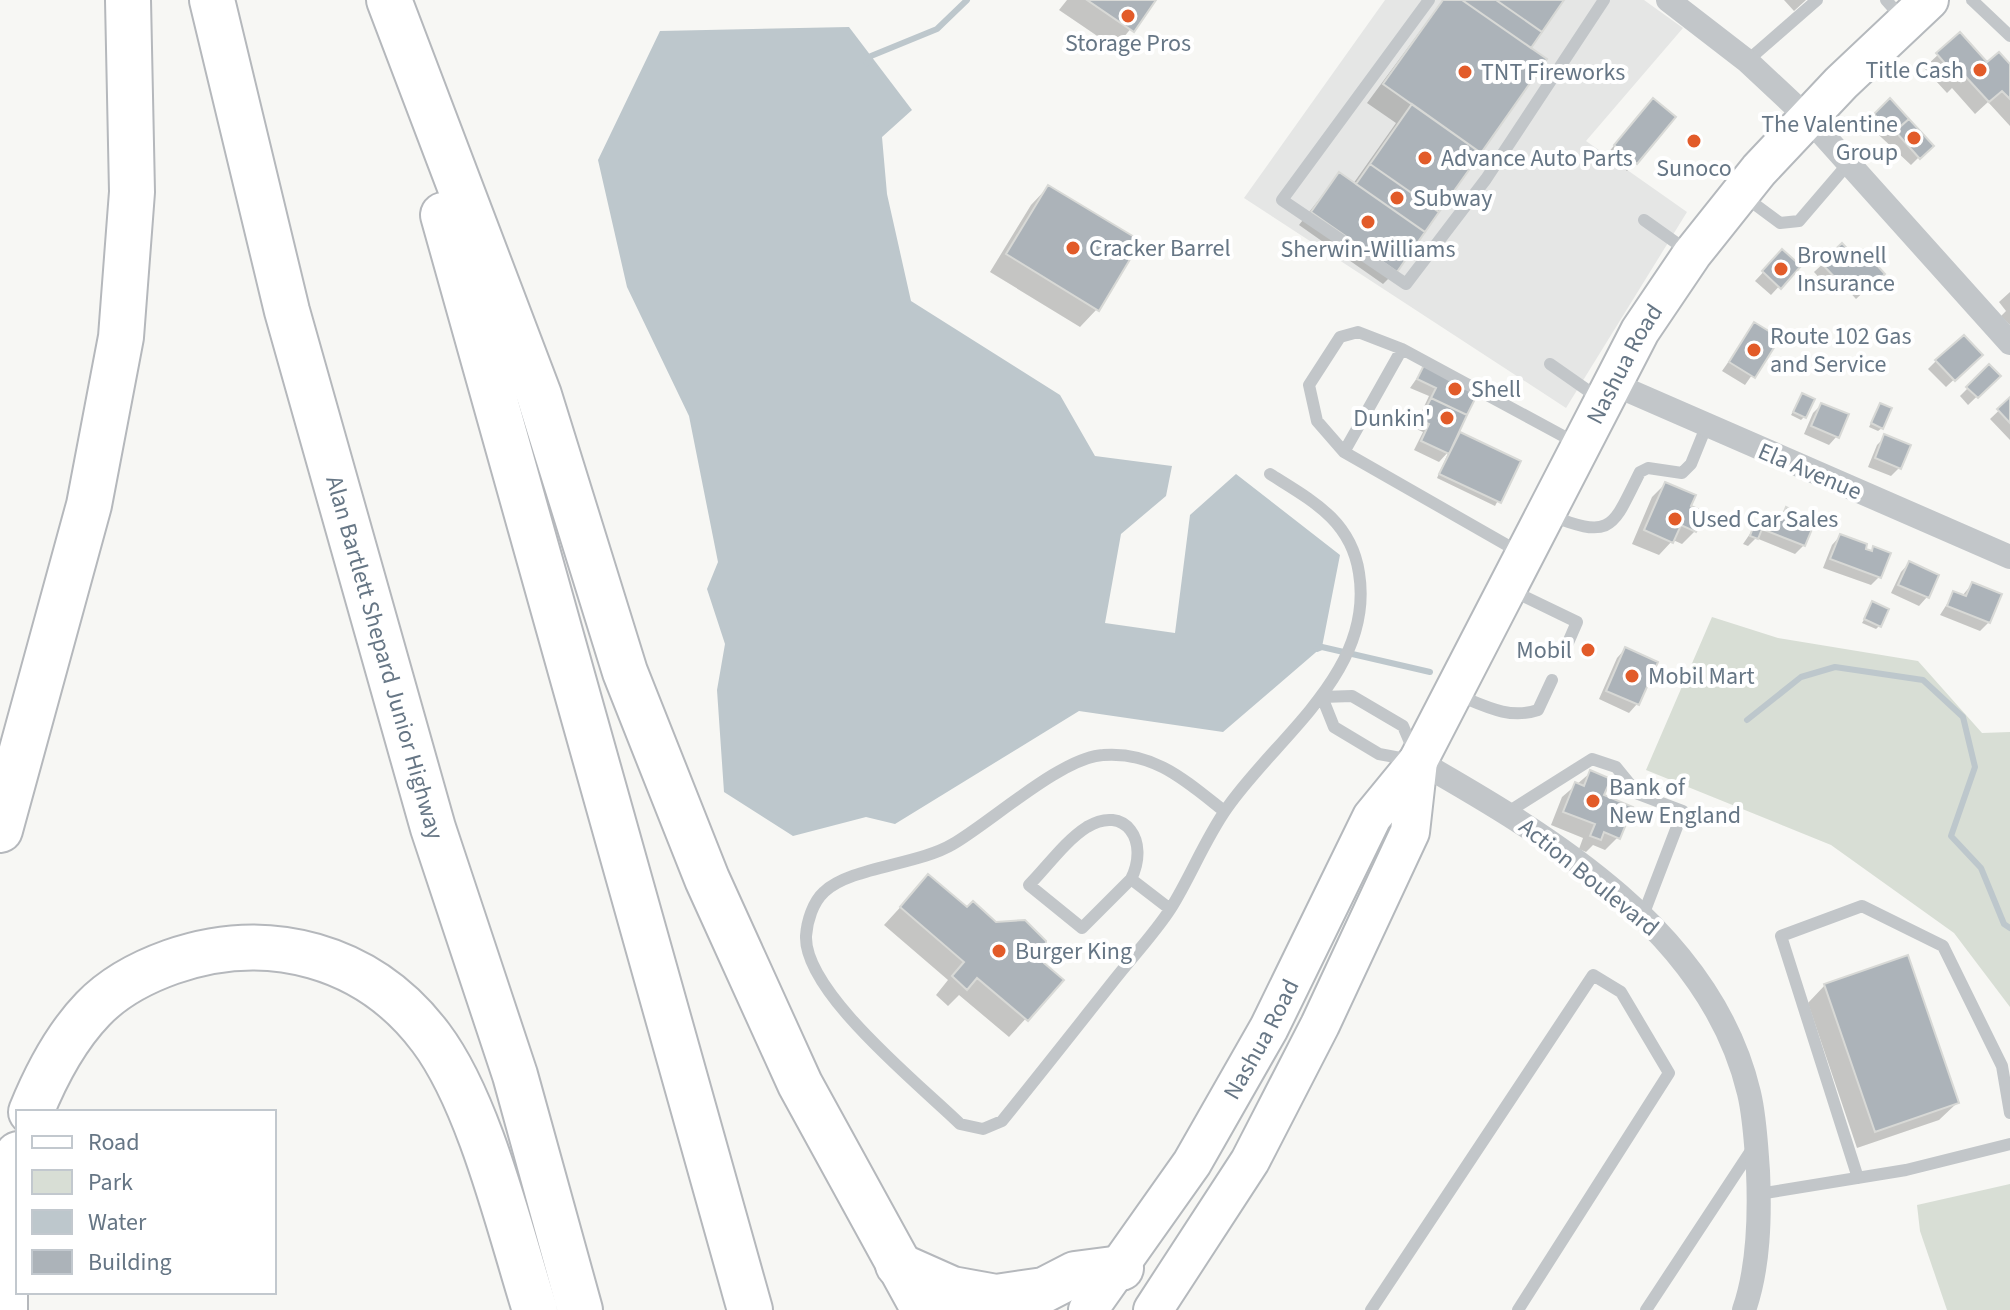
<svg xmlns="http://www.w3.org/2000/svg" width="2010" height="1310" font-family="'Source Sans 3',sans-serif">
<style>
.built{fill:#e5e6e5}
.green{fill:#d8ded5}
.water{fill:#bdc7cc}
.shadow{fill:#0003}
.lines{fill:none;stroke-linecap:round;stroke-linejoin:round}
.stream{stroke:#bdc7cc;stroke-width:6}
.building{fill:#acb3b9;stroke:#d8d9d6;stroke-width:2}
.primary-casing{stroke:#b5b9bd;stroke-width:42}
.motorway-casing{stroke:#b5b8bc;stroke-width:48}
.service{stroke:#c2c6c9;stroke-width:12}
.minor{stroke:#c2c6c9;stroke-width:24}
.primary{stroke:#fff;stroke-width:38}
.motorway{stroke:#fff;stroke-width:44}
.poi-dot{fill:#e25b29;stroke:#fff;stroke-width:3}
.labels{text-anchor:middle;stroke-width:8;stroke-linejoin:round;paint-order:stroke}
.poi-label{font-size:24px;fill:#667685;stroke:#fff;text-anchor:start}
.street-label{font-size:24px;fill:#667685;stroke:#fff}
</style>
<rect width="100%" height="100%" fill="#f7f7f4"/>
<path class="built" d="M1385 0H1644L1683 28 1586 141 1687 212 1566 408 1244 198Z"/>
<path class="green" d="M1712 617 1778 638 1918 661 1982 733 2010 732V1007L1954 933 1831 845 1646 770Z
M2010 1184V1310H1947L1920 1231 1917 1205Z"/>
<path class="water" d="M849 27 912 110 882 137 887 194 911 301 1060 395 1095 456 1172 466 1166 496 1121 534 1105 623 1175 633 1190 515 1236 474 1340 555 1322 647 1223 732 1079 711 895 824 866 817 793 836 724 792 717 690 725 644 707 589 718 562 689 416 627 287 598 160 660 31Z"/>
<path class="shadow" d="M1067 0H1154L1115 48 1059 10Z
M1443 0H1560L1396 271 1383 284 1299 225 1339 174 1353 184 1396 123 1367 103Z
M1784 0H1806L1794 11Z
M1960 34 1987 65 2010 67V126L1988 102 1975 114 1952 88 1947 93 1924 68Z
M1890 101 1931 145 1911 165 1867 124Z
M1645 109 1673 118 1627 171 1607 154Z
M1048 187 1097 309 1080 327 990 272 1031 205Z
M1842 246 1855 259 1883 274 1856 299 1844 286 1835 295 1814 272Z
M1782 252 1798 266 1771 295 1755 281Z
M2010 292V325L2001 316 2006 311 1999 302Z
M1755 324 1777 339 1745 385 1722 371Z
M1980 355 1946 387 1928 369 1936 361Z
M1989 367 1998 376 1968 405 1960 396Z
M1424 368 1476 392 1454 440 1460 434 1518 462 1495 506 1437 478 1449 451 1439 462 1414 450 1423 432 1414 428 1429 396 1410 388Z
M1802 395 1804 417 1801 420 1791 415Z
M2010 400V440L1990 419Z
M1821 405 1837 436 1829 445 1804 434 1813 413Z
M1880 405 1882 428 1878 431 1869 427Z
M1885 437 1899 468 1891 476 1868 467 1877 445Z
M1665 484 1688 507 1695 531 1682 544 1673 540 1659 555 1632 544 1652 497Z
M1786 510 1804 545 1795 554 1756 538 1748 546 1743 544 1756 525 1762 527Z
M1840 536 1870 553 1874 549 1879 577 1871 585 1823 568 1832 545Z
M1909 563 1937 576 1927 597 1919 606 1891 593 1901 572Z
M1972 584 1989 622 1980 631 1940 615 1954 593 1962 596Z
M1873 604 1879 626 1876 629 1862 623Z
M1625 649 1637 704 1629 713 1599 699 1617 658Z
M1590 773 1618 837 1605 850 1593 845 1586 852 1579 849 1583 838 1551 825 1562 797Z
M928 877 1061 980 1009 1037 959 995 948 1006 936 995 948 980 884 925Z
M1825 985 1957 1103 1939 1120 1857 1148 1808 1003Z"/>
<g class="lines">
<path class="stream" d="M867 63 871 56 937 29 967 0
M1317 649 1322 647 1430 672
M1747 720 1801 677 1835 667 1923 680 1963 717 1975 767 1951 836 1981 868 2004 924 2010 928"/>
</g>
<path class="building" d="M1087 0H1156L1134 32Z
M1443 0H1462L1547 59 1481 153 1383 84Z
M1462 0H1496L1542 32 1531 48Z
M1496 0H1564L1542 32Z
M1960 32 1987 62 1999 52 2010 64V99L2002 91 1989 102 1966 77 1961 82 1936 53Z
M1653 98 1676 117 1637 164 1614 145Z
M1890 98 1909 119 1892 134 1874 114Z
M1412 104 1481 153 1439 212 1370 164Z
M1909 119 1934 146 1920 159 1895 131Z
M1370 164 1439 212 1425 232 1356 184Z
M1339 172 1425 232 1397 272 1311 212Z
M1048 185 1141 241 1099 311 1006 254Z
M1842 243 1855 257 1863 250 1885 274 1866 292 1854 279 1845 288 1821 263Z
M1782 249 1801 266 1781 289 1762 271Z
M1754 322 1780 338 1755 378 1729 362Z
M1964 335 1983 355 1955 381 1935 360Z
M1989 364 2001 376 1978 398 1966 387Z
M1424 365 1479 391 1467 415 1431 398 1436 388 1417 379Z
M1802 393 1815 399 1806 418 1793 412Z
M2010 397V423L1997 409Z
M1431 398 1467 415 1449 454 1421 441 1429 424 1420 420Z
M1821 403 1849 414 1839 438 1811 426Z
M1880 403 1892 408 1883 429 1871 423Z
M1460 432 1521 461 1501 503 1439 474Z
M1884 434 1911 445 1901 469 1875 458Z
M1665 482 1696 495 1691 506 1705 512 1696 532 1681 525 1673 543 1644 530Z
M1786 507 1815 522 1805 546 1762 529 1758 539 1750 536 1755 522 1767 527 1771 515 1781 519Z
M1840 534 1867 544 1866 549 1872 551 1873 546 1891 553 1881 578 1830 559Z
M1909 561 1939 575 1929 598 1898 585Z
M1972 582 2002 594 1990 623 1947 606 1953 591 1966 596Z
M1872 601 1889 609 1881 627 1864 619Z
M1625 647 1658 662 1639 705 1606 691Z
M1590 770 1611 779 1604 795 1633 807 1620 839 1604 832 1601 840 1590 836 1595 824 1563 812 1575 782 1584 786Z
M928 874 967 907 973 901 996 922 1025 920 1046 941 1044 963 1064 980 1028 1021 977 978 967 990 952 976 964 962 900 907Z
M1908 955 1959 1103 1875 1132 1824 984Z"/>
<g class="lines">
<g class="primary-casing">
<g id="primary">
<path id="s1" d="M1088 1310 1192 1163 1269 1028 1372 817 1418 761 1640 331 1692 254 1759 170 1841 83 1929 0"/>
<path d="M1153 1310 1250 1161 1320 1025 1410 832 1418 761"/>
</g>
</g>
<g class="motorway-casing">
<g id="motorway">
<path id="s2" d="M212 0 287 311 433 828 515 1075 580 1310"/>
<path d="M389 0 539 395 625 672 707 879 800 1084 924 1310"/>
<path d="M443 215 750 1310"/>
<path d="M0 830 89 505 121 337 132 192 128 0"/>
<path d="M31 1112C46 1075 65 1038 93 1009 114 987 143 972 171 962 268 928 369 955 431 1038 480 1103 510 1231 535 1310"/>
<path d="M898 1265 952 1289 996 1297 1044 1290 1075 1274 1121 1268"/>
<path d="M5 1310V1238L18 1154"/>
</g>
</g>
<path class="service" d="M1429 0 1282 200 1406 284 1486 179 1604 0
M1886 0 1903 19
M1972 0 2010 36
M1747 61 1817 0
M1745 197 1780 223 1799 221 1847 165
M1644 220 1689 252
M1550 364 1600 399
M1344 452 1402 349
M1549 515C1613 540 1612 528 1640 472L1648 468 1682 473 1691 464 1706 427
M1519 552 1344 452 1317 421 1309 385 1340 337 1358 332 1402 349 1576 443
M1511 590 1577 622 1567 645
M1455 694C1483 705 1508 720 1538 710L1552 680
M1322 697 1352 696 1403 726 1414 752
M1322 697 1334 727 1379 754 1411 760
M1224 811C1186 781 1154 751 1103 755 1062 757 991 822 953 844 918 865 850 867 824 892 813 902 807 921 806 936 804 992 920 1085 960 1124L983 1129 1002 1121C1040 1074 1077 1027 1115 979 1133 956 1155 933 1171 908 1191 876 1205 839 1227 808 1276 737 1375 672 1359 573 1351 520 1311 500 1270 474
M1508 812 1592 759 1616 767 1638 794 1683 811 1642 918
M1131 879 1082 928 1029 885C1047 867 1065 841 1087 827 1125 804 1150 841 1131 879L1170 909
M1858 1178 1781 936 1862 906 1943 946 2002 1066 2010 1113
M1759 1194 1906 1170 2010 1144
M1371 1310 1593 975 1621 992 1669 1073 1518 1310
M1646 1310 1754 1146"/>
<path class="minor" d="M1668 0 1747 61 1808 118 2010 343
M1611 383 2010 557
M1418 761C1551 837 1711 932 1749 1093 1755 1118 1756 1145 1758 1171 1760 1217 1759 1267 1744 1310"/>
<use href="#primary" class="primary"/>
<use href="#motorway" class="motorway"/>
</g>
<g class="poi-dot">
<circle cx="1128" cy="16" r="8"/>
<circle cx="1980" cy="70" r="8"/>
<circle cx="1465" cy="72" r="8"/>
<circle cx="1914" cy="138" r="8"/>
<circle cx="1694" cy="141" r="8"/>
<circle cx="1425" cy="158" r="8"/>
<circle cx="1397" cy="198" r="8"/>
<circle cx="1368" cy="222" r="8"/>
<circle cx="1073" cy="248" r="8"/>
<circle cx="1781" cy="269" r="8"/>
<circle cx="1754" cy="350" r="8"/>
<circle cx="1455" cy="389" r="8"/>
<circle cx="1447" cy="418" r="8"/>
<circle cx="1675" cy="519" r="8"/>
<circle cx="1588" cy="650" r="8"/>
<circle cx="1632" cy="676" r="8"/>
<circle cx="1593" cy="801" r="8"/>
<circle cx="999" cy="951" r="8"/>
</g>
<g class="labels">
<g class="poi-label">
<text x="1128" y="51" text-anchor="middle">Storage Pros</text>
<text x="1964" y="78" text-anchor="end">Title Cash</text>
<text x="1481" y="80">TNT Fireworks</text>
<text x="1898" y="132" text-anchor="end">The Valentine<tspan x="1898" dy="28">Group</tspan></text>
<text x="1441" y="166">Advance Auto Parts</text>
<text x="1694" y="176" text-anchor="middle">Sunoco</text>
<text x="1413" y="206">Subway</text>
<text x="1089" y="256">Cracker Barrel</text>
<text x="1368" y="257" text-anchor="middle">Sherwin-Williams</text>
<text x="1797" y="263">Brownell<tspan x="1797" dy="28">Insurance</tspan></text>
<text x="1770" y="344">Route 102 Gas<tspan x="1770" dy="28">and Service</tspan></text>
<text x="1471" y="397">Shell</text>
<text x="1431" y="426" text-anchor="end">Dunkin'</text>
<text x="1691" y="527">Used Car Sales</text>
<text x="1572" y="658" text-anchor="end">Mobil</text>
<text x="1648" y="684">Mobil Mart</text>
<text x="1609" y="795">Bank of<tspan x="1609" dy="28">New England</tspan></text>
<text x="1015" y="959">Burger King</text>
</g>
<g class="street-label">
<text dy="8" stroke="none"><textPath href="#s1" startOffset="1090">Nashua Road</textPath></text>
<text transform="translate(1810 471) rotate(23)" y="8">Ela Avenue</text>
<text dy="8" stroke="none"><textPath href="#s2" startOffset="680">Alan Bartlett Shepard Junior Highway</textPath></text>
<text transform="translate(1589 877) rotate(39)" y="8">Action Boulevard</text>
<text dy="8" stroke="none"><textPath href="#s1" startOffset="322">Nashua Road</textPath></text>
</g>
</g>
<rect x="16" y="1110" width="260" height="184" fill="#ffffff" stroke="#c2c8ce" stroke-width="2"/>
<rect x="32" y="1136" width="40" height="12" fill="#ffffff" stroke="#c2c8ce" stroke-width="2"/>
<text x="88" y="1150" font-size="24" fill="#667685">Road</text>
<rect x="32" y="1170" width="40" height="24" fill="#d8ded5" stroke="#c2c8ce" stroke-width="2"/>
<text x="88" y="1190" font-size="24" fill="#667685">Park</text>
<rect x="32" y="1210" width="40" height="24" fill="#bdc7cc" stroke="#c2c8ce" stroke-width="2"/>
<text x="88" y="1230" font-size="24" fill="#667685">Water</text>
<rect x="32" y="1250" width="40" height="24" fill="#acb3b9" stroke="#c2c8ce" stroke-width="2"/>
<text x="88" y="1270" font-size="24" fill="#667685">Building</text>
</svg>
